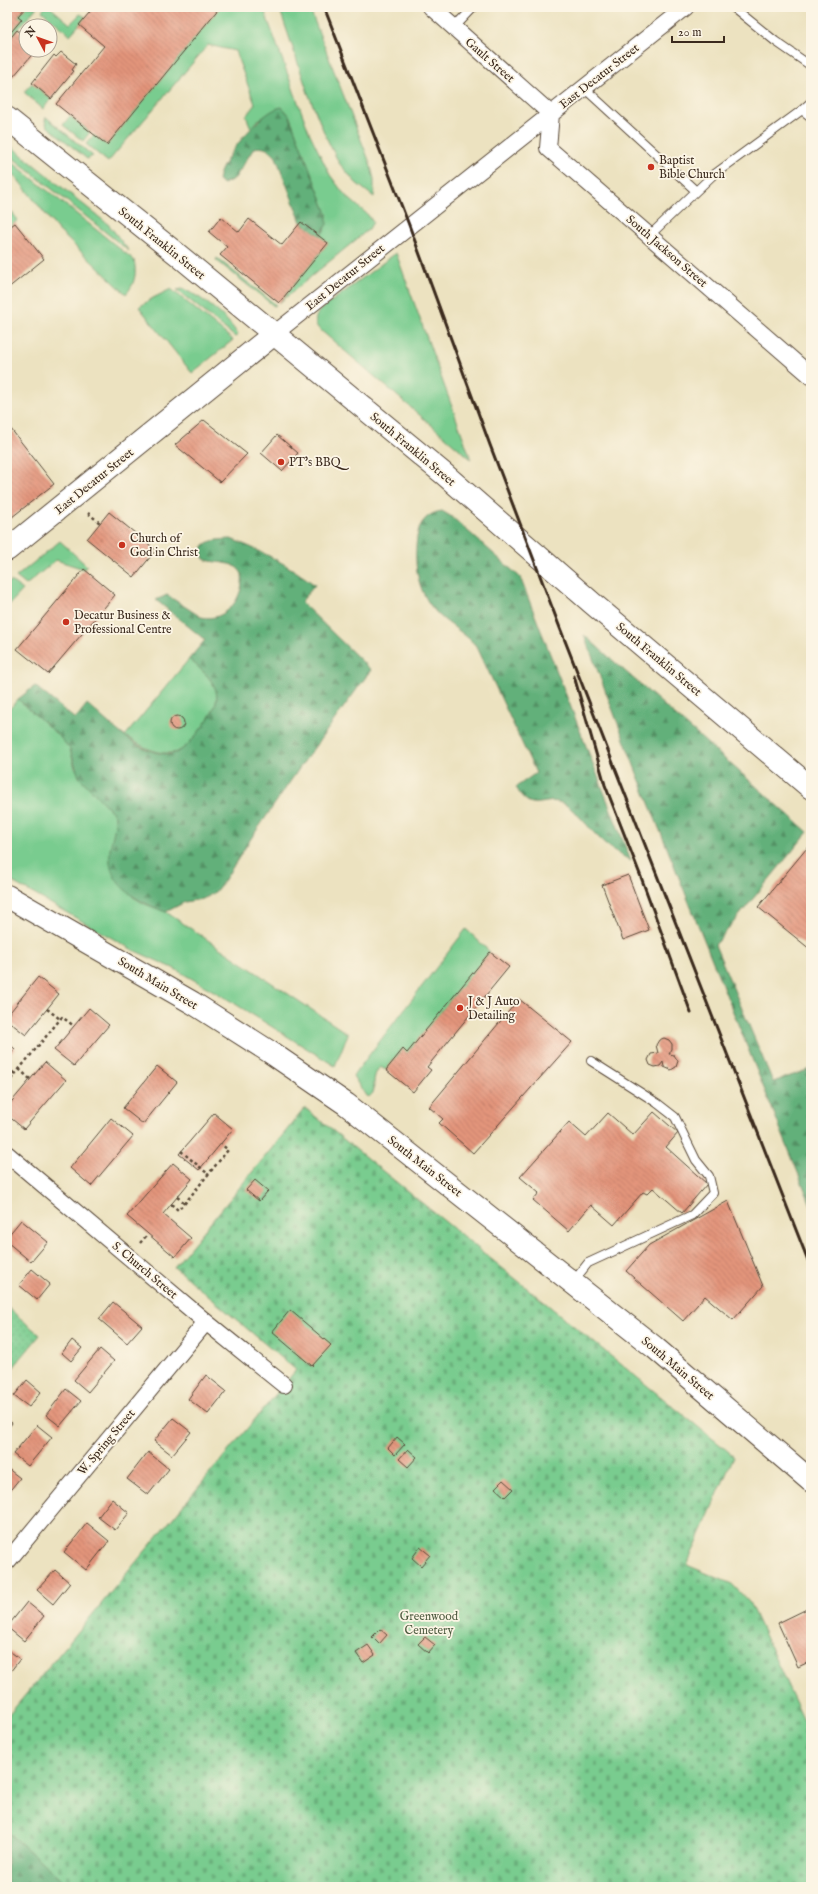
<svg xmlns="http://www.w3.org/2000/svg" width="818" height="1894" font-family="'IM FELL English',serif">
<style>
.green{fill:#79cc8f;stroke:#5a7b56}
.forest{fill:url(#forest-firs);stroke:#4e6d4c}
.cemetery{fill:url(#cemetery-stones);stroke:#5a7b56}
.park{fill:url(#park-dots);stroke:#5a7b56}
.building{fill:url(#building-back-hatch)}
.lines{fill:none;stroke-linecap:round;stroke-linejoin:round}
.lane-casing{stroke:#564636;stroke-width:10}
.street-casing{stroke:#564636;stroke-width:18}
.secondary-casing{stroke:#564636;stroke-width:24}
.primary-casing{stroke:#564636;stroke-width:24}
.path{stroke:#564636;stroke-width:2.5;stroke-dasharray:3 3;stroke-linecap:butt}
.lane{stroke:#fff;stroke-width:8}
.street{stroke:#fff;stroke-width:16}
.secondary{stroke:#fff;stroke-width:22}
.primary{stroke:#fff;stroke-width:22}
.rail{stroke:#3b2a1e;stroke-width:3}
.poi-dot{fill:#c8321e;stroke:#fcf5e5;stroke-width:1.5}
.labels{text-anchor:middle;stroke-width:3.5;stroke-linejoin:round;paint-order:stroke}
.street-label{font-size:12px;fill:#3b2a1e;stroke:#fcf5e5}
.poi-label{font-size:12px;fill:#3b2a1e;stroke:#fcf5e5;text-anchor:start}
.park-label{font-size:12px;fill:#4e5b40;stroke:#fcf5e5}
</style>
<defs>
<pattern id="forest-firs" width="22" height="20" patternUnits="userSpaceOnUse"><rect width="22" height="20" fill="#62b07a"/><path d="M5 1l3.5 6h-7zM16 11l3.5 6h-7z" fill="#528f63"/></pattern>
<pattern id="cemetery-stones" width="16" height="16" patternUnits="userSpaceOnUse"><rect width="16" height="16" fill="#79cc8f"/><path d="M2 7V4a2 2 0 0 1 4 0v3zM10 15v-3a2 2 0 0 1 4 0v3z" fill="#6aaf7b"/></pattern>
<pattern id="park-dots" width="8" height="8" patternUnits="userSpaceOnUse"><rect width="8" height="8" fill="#79cc8f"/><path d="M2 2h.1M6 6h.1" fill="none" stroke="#6aaf7b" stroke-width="1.8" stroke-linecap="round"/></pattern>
<pattern id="building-back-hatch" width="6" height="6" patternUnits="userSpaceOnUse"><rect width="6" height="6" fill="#e3947b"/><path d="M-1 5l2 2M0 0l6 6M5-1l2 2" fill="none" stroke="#b97964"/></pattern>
</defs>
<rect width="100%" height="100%" fill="#fcf5e5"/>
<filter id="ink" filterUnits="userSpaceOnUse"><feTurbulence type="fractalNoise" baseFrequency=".025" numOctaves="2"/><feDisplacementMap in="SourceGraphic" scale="8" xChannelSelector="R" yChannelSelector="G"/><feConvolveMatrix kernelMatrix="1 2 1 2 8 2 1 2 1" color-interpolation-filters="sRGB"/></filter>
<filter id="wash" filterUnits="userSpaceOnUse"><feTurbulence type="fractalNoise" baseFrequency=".012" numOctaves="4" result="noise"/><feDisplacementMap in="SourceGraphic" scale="16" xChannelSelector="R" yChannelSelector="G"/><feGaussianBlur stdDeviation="0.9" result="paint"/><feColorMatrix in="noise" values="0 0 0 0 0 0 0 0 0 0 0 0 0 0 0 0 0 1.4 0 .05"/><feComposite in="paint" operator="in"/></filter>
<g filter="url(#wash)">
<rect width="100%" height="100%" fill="#ece2c0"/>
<path class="green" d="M26 7H37L7 42V37L22 19 18 16Z
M45 7H50L70 24 80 14 86 17 70 35 42 11Z
M220 7H263L309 132 330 175 345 195 368 215 373 222 369 229 279 303 328 243 320 236 324 231 327 214 289 115 282 107 258 120 251 128 246 116 255 104 235 51 208 45 108 162 86 144 94 135 107 145Z
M279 7H309L370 163 374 179V197L356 183 339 163 326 137 308 93Z
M32 83 51 99 43 109 24 92Z
M70 116 90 132 83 141 63 125Z
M46 117 93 156 87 159 47 126 45 121Z
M7 143 109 225 129 251 7 153Z
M7 158 134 260C137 273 135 284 126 294L58 230 15 176 7 174Z
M7 206 18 220 7 229Z
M396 253 471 459 318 328C314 322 315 316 320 310Z
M217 258 276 305 274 306 216 260Z
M171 289 233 340 192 373 139 307 153 298Z
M182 289C199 294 230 319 238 335L235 337 177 290Z
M60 541 87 566 84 569 56 560 26 585 16 577Z
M11 581 23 590 7 607V584Z
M189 659C224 688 225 699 197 734 190 743 182 753 170 753 153 754 139 744 125 736Z
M18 699 59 736 70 749 75 768 115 815 116 827 110 851 133 897 145 904 166 912 348 1034 335 1066 224 997 173 968 133 950 7 879V712Z
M466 929 490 952 407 1053 403 1049 386 1070 380 1067C372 1076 375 1083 373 1093L369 1097 366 1096 353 1076Z"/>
<path class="forest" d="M282 107 289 115 327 214V224L320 236 301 222 276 157C269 149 264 146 254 148L235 178 224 184 218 180C220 161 262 109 282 107Z
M442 511 452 517 520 577 631 861C619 854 608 847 598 837 588 827 578 813 566 805 545 793 532 818 516 787L536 773 477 647C467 635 454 628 442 618 418 597 413 567 417 537 419 522 428 513 442 511Z
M231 539C262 551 289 565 315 585L301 602 371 670 303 763 250 840 224 881 214 893 202 899 185 902 166 912C139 902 106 886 110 852 111 838 116 830 115 815L79 777 70 749 59 736 18 699 35 686 75 719 87 704C110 723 138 755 170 754 182 753 190 742 197 734 225 699 224 688 189 659L205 640 156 600 167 595 201 617C226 623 245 596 242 574 234 559 217 565 204 559 195 539 218 540 231 539Z
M584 635 808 832 715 945 773 1082 811 1069V1205L638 776Z
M7 1831 70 1887H7Z"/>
<path class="cemetery" d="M305 1108 734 1456 687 1565 732 1584 749 1602 811 1736V1887H70L7 1831V1717L296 1370 174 1267Z"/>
<path class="park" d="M7 1307 40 1335 7 1375Z"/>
<g id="blocks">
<path class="building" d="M7 7H26L18 16 22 19 7 37Z
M94 7H220L107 145 56 104 104 46 79 25Z
M17 30 26 37V50H36L13 77 7 72V42Z
M61 52 76 64 72 70 74 71 51 99 32 83 54 55 56 57Z
M221 217 239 232 249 219 282 245 301 222 328 243 279 303 220 255 227 247 209 232Z
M15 223 44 259 7 289V229Z
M204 420 247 454 220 482 175 445Z
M7 424 54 484 7 521Z
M277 435 298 453 282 471 261 453Z
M109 512 156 550 134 577 87 539Z
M84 569 115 595 48 674 17 649Z
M170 723a7 7 0 1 1 14 0a7 7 0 1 1-14 0Z
M807 848 811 851V950L758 907Z
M628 875 649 930 623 940 602 885Z
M490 952 509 967 427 1067 431 1070 413 1092 386 1070 403 1049 407 1053Z
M38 977 59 994 26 1035 7 1020V1016Z
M519 999 572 1042 473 1153 439 1123 443 1119 429 1107Z
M89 1008 109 1025 74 1066 54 1050Z
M664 1038 669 1040 672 1044V1049L669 1054 674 1055 678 1061 676 1067 671 1070 664 1067 663 1062 660 1066 655 1067 650 1065 648 1060 651 1054 658 1053 656 1045 659 1040Z
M7 1042 15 1049 7 1058Z
M45 1062 66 1080 24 1129 7 1115V1107Z
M157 1066 177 1082 143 1124 123 1108Z
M654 1112 678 1133 666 1147 707 1184 682 1213 653 1188 647 1194 643 1192 614 1225 591 1205 569 1231 533 1200 539 1193 520 1177 569 1122 586 1137 608 1113 633 1135Z
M214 1113 233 1129 199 1170 179 1154Z
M111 1118 133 1136 91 1186 70 1168Z
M173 1163 192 1179 163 1214 191 1238 175 1257 127 1216Z
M255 1180 268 1191 259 1201 246 1190Z
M728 1201 763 1286 733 1320 705 1296 683 1321 626 1271 649 1245Z
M21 1220 48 1242 31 1262 7 1242V1237Z
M32 1269 50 1284 37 1300 19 1285Z
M113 1302 142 1326 127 1343 99 1319Z
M290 1310 331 1345 312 1366 272 1332Z
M72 1340 82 1348 71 1361 62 1353Z
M100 1349 114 1361 88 1392 74 1380Z
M206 1375 226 1391 208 1414 188 1399Z
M27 1380 41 1392 29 1407 14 1396Z
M66 1389 81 1401 60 1426 46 1415Z
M173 1418 191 1432 172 1455 154 1441Z
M7 1419 12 1423 7 1430Z
M37 1425 52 1437 28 1466 13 1454Z
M397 1437 405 1444 395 1455 388 1448Z
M408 1449 417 1457 408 1467 399 1459Z
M148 1452 169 1469 148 1495 127 1479Z
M7 1468 20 1478 7 1494Z
M503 1480 513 1489 505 1497 495 1488Z
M112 1499 129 1513 115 1530 98 1517Z
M87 1523 109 1541 86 1570 64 1552Z
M420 1547 430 1555 421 1566 412 1558Z
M55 1570 70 1583 53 1604 37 1590Z
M27 1602 44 1616 24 1641 7 1627Z
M811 1607V1661L798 1667 778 1623Z
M380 1629 387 1635 379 1644 372 1637Z
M425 1637 435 1645 428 1653 418 1644Z
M368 1645 375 1655 363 1663 356 1653Z
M7 1649 20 1659 7 1676Z"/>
</g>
</g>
<g filter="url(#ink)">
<use href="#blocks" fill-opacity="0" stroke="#564636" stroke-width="1"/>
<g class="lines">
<g class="lane-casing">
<path id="lane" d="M733 7 775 41 811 66
M454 28 474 7
M584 88 696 191
M802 110 811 117
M649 236 712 176 802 110 811 102
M573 1282 588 1263 692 1215 713 1193 709 1176 696 1160 675 1117 657 1103 591 1061"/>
</g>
<g class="street-casing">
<path id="street" d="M431 7 551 114 548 148 811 376
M274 334 686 7
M7 1154 206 1322 284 1385
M7 1562 206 1322"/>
</g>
<g class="secondary-casing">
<path id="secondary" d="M7 550 274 334"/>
</g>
<g class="primary-casing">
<path id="primary" d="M7 118 177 254 444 474 592 603 811 788
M7 896 193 1003 270 1052 346 1104 654 1347 811 1481"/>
</g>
<path class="path" d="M88 513 100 523
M47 1009 60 1019
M7 1068 15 1074
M19 1069 30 1079
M7 1084 62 1017 74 1026
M181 1151 208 1174
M177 1197 185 1203
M171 1204 178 1210 185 1203 228 1150 221 1144
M140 1243 148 1234"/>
<use href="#lane" class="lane"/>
<use href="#street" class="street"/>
<use href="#secondary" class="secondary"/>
<use href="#primary" class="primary"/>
<path class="rail" d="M324 7 409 225 490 445 560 628 811 1268
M574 676 605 785 641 877 691 1013"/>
</g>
</g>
<g class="poi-dot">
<circle cx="651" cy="167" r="4"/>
<circle cx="281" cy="462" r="4"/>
<circle cx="122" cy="545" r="4"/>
<circle cx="66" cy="622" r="4"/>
<circle cx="460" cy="1008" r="4"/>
</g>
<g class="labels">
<g class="street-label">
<text transform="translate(490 60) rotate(41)" y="4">Gault Street</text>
<text transform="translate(599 76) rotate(-38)" y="4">East Decatur Street</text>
<text transform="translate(162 243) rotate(39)" y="4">South Franklin Street</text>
<text transform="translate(667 251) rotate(41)" y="4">South Jackson Street</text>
<text transform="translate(345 277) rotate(-39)" y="4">East Decatur Street</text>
<text transform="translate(413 449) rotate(40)" y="4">South Franklin Street</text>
<text transform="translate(94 481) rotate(-39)" y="4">East Decatur Street</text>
<text transform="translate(659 659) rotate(40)" y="4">South Franklin Street</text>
<text transform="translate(158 983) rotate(31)" y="4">South Main Street</text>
<text transform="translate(425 1166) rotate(38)" y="4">South Main Street</text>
<text transform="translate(145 1270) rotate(40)" y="4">S. Church Street</text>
<text transform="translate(678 1368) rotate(40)" y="4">South Main Street</text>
<text transform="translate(106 1442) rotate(-50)" y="4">W. Spring Street</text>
</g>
<g class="poi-label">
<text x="659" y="164">Baptist<tspan x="659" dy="14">Bible Church</tspan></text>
<text x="289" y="466">PT's BBQ</text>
<text x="130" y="542">Church of<tspan x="130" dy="14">God in Christ</tspan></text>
<text x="74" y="619">Decatur Business &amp;<tspan x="74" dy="14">Professional Centre</tspan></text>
<text x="468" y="1005">J &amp; J Auto<tspan x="468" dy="14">Detailing</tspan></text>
</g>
<g class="park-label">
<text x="429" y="1620">Greenwood<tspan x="429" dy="14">Cemetery</tspan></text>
</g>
</g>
<rect width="818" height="1894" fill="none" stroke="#fcf5e5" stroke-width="24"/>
<g transform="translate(38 38) rotate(311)"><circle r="19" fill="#fcf5e5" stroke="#afa495"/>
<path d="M0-3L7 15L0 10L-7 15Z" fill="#c8321e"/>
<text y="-6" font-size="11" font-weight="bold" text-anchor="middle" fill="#3b2a1e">N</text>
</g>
<path d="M672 36v6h52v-6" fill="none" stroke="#3b2a1e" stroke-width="2"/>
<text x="678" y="36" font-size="12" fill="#3b2a1e" stroke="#fcf5e5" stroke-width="3" paint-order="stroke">20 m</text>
</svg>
